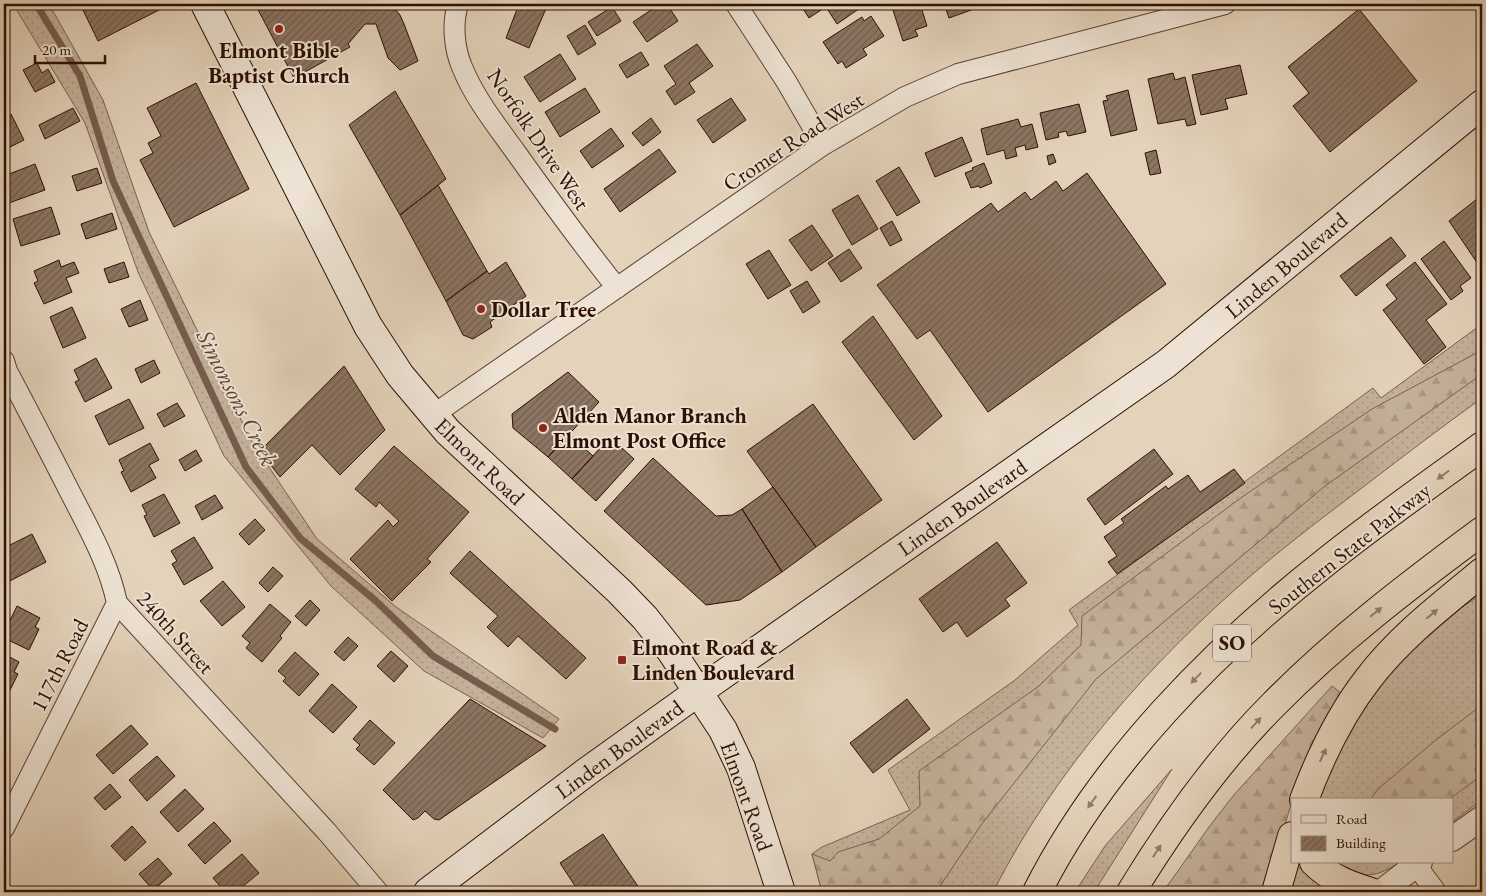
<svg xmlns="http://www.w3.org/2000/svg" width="1486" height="896" font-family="'EB Garamond',serif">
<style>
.grass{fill:url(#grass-dots);stroke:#796050}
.forest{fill:url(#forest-firs);stroke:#796050}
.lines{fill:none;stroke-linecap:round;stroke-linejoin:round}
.stream{stroke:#765c4d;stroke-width:7}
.building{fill:url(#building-hatch);stroke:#2d0f04}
.minor-casing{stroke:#5b4032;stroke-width:22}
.tertiary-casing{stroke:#5b4032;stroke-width:26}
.secondary-casing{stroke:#2d0f04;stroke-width:30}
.motorway-casing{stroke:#2d0f04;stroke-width:30}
.minor{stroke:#ede2d3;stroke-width:20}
.tertiary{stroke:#ede2d3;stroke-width:24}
.secondary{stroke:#ede2d3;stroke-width:28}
.motorway{stroke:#e4d3bb;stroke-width:28}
.oneway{fill:#927b69}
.poi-dot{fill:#8f2418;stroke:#ede2d3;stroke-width:2}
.labels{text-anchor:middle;stroke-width:4;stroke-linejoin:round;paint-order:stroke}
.shield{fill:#ede2d3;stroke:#674e42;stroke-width:1}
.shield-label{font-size:21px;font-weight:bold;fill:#2d0f04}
.poi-label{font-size:22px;font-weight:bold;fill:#2d0f04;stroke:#ede2d3;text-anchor:start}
.street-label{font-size:22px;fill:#2d0f04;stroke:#ede2d3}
.water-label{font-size:24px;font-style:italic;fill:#5d4334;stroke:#ede2d3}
</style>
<defs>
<pattern id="grass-dots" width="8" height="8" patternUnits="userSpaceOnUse" patternTransform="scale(1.25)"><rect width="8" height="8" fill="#c5b29c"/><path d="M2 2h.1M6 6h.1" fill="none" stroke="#aa9885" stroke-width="1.8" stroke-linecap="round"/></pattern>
<pattern id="forest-firs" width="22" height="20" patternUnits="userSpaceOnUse" patternTransform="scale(1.25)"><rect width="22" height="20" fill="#c5b29c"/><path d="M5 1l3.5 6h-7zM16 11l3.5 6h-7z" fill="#aa9885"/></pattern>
<pattern id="building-hatch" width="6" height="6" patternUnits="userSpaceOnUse" patternTransform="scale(1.25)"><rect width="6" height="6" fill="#8c7563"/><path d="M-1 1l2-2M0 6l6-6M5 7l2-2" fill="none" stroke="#735e4f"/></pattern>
</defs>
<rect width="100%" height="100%" fill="#e4d3bb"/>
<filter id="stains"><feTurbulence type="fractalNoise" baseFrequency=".004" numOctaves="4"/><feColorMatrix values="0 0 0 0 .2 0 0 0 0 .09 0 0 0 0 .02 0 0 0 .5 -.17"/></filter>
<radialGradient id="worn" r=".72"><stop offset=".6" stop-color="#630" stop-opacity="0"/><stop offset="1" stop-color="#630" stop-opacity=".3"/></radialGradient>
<path class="grass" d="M13 4H49L103 100 149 232 251 440 317 539 396 607 559 719 543 738 424 671 331 586 224 456 138 272 85 123Z
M1482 324V398C1443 426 1405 455 1367 484 1329 513 1291 541 1254 573 1150 662 1055 770 993 892H822L812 854 822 847 910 810 888 770 1015 680 1078 625 1069 610 1373 388 1381 398Z
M1482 594V800L1452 822V800H1316L1353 723 1396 661 1456 611Z
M1172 769 1094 892H1075L1105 846Z
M1330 862H1400C1370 882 1360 876 1330 862Z
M1300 867 1304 868 1335 892H1290L1296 871Z"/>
<path class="forest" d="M1482 350V374L1325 486 1096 679 981 825 936 892H822L812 854 830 861 838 852 879 839 920 806 919 771 1039 686 1081 645 1082 616 1242 497 1372 409Z
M1332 686 1342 694 1292 801 1265 892H1163L1209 827 1233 796Z
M1482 705V775L1448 800H1370L1378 789 1437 739Z"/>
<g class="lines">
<path class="stream" d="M36 4 80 76 113 181 246 467 300 538 376 601 433 656 555 729"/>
</g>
<path class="building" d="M80 4H159L161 9 98 41Z
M255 4H391L400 15 404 24 418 61 400 70 388 58 376 24H365L348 44 350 47 294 78Z
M519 4H548L529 48 506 38Z
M660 4H667L678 21 647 42 633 22Z
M800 4H830L809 18Z
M837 4H862L863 6 837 24 828 10Z
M891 4H920L927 26 915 30 918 36 903 41Z
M944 4H972L974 9 949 18Z
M612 7 621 21 597 36 588 22Z
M1359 9 1417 81 1330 152 1293 106 1309 93 1288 67Z
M871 16 884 36 863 49 867 55 846 68 842 61 838 64 823 42 862 17 864 21Z
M585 25 596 44 578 55 567 36Z
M697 44 713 66 689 83 695 92 675 105 666 91 676 84 664 66Z
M641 52 649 65 627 78 619 65Z
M560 54 576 79 540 102 524 77Z
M37 63 42 73 48 69 55 82 35 92 23 70Z
M1240 65 1247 94 1225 99 1228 109 1201 115 1192 75Z
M1173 73 1175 80 1185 77 1196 124 1187 126 1185 119 1158 124 1148 79Z
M196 83 249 189 174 227 140 160 153 153 148 143 161 136 147 108Z
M585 88 600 112 560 137 545 112Z
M1128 90 1137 130 1111 136 1103 101 1108 100 1106 96Z
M395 91 446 179 400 215 349 125Z
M731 98 746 120 713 143 697 120Z
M1079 104 1086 132 1068 136 1066 131 1058 133 1059 137 1046 140 1040 113Z
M73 108 80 121 45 139 39 125Z
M11 114 24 140 4 150V118Z
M651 118 661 132 643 146 632 133Z
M1018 119 1021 127 1032 124 1038 147 1026 150 1025 145 1015 148 1017 156 1006 159 1004 150 987 155 981 129Z
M611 128 624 146 592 168 580 151Z
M962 137 972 161 935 177 925 153Z
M659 149 676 172 620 212 604 189Z
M1156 150 1161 173 1150 175 1145 153Z
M1053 154 1056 162 1049 165 1047 156Z
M984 163 992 183 980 188 979 186 971 188 965 173 973 170 972 168Z
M35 164 45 190 6 204 4 197V176Z
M899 167 920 202 897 216 876 181Z
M97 168 102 183 77 191 72 176Z
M1087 173 1166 284 988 412 930 330 917 339 877 285 991 203 998 212 1025 192 1031 200 1056 181 1063 191Z
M438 185 487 271 446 301 400 215Z
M858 195 878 229 852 245 832 210Z
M1482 195V270L1449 221Z
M51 207 60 234 21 246 13 219Z
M112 213 117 229 86 239 81 224Z
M892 221 902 240 890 246 880 228Z
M812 225 833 256 811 271 789 240Z
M1391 237 1406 256 1356 296 1340 276Z
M1444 241 1471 278 1460 286 1463 291 1451 300 1421 259Z
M849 249 862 268 841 282 828 263Z
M769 250 791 285 768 299 746 264Z
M59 260 61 267 74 262 79 273 66 278 72 292 44 304 34 283 38 281 34 271Z
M124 262 129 277 109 283 104 269Z
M506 262 526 296 490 322 492 327 473 339 463 335 446 301 487 271 489 274Z
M1415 262 1447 304 1426 320 1446 347 1424 364 1383 310 1397 299 1386 285Z
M807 281 820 302 803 313 790 291Z
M140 300 148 320 129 327 121 309Z
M72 307 86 338 63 348 50 317Z
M873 316 942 416 914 440 842 342Z
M96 358 112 388 85 402 75 382 79 380 74 370Z
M154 360 160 373 141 383 135 369Z
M344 366 385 430 340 475 312 445 280 477 260 451Z
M568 372 599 402 548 457 513 428 512 414Z
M129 399 144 428 109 445 95 416Z
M177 403 185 416 164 427 157 414Z
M813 404 882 500 816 547 747 451Z
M569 434 593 456 572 479 548 457Z
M610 437 634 459 596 501 572 479Z
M150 443 159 460 149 465 156 478 131 492 121 472 124 471 119 460Z
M394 446 469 512 427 559 431 562 392 601 350 559 388 520 393 527 399 521 379 502 376 507 355 489Z
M1154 449 1173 474 1105 525 1087 499Z
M196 450 202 461 185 471 179 460Z
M653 458 716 516 732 515 742 509 782 572 740 600 706 605 604 511Z
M1234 469 1245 483 1117 574 1108 562 1117 556 1104 537 1124 523 1121 519 1166 486 1168 489 1188 475 1200 492Z
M773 487 816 547 782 572 742 509Z
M164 494 180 523 154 537 144 516 147 515 142 505Z
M215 495 223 508 202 520 195 506Z
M255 519 265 530 249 545 239 534Z
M32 534 46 562 6 583 4 579V548Z
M194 537 213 568 184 585 172 564 177 561 171 551Z
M997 542 1027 583 1005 599 1010 606 967 637 957 622 943 632 919 599Z
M470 551 586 658 566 679 518 636 508 647 487 627 498 616 450 573Z
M273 567 283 576 268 592 259 583Z
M223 581 245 607 222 626 200 601Z
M310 600 320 610 306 626 295 616Z
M270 604 291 622 280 636 282 638 262 662 246 648 250 643 242 636Z
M17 606 40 618 35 627 39 629 29 650 4 638V633Z
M348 637 358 646 344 661 334 652Z
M391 651 408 666 394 682 377 666Z
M295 652 319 674 299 696 283 681 286 678 278 671Z
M4 654 19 662 14 672 18 674 7 696 4 695Z
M332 684 357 707 333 733 309 711Z
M470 699 546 746 439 820 434 819 425 811 418 818 413 820 383 790Z
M907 699 930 729 873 773 850 743Z
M370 720 395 743 374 765 356 749 360 745 353 739Z
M131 725 148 744 113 774 96 755Z
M157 756 175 776 147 801 129 780Z
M110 784 121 797 105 810 94 798Z
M185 789 204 809 178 832 160 812Z
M214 822 231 841 205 864 188 845Z
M132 826 146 842 125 861 111 846Z
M603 834 620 860 642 892H579L560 863Z
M242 854 259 873 236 892H225L213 878Z
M158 858 172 874 153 890 139 874Z"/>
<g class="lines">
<g class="minor-casing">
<path id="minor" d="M458 4C452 24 454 48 462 67 475 99 497 126 517 154 549 199 582 244 617 288
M736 4 786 81 823 145
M4 361 7 371C29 412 50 453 71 494 89 529 109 564 117 603L327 832 378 892
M433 415 823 145 905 97 958 74 1225 4
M4 828 117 603
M1416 865 1436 892"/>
</g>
<g class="tertiary-casing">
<path id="tertiary" d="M1452 839 1482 818
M1381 892 1420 862"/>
</g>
<g class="secondary-casing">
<path id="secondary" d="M205 4 368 326 400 375 448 432 619 591 645 618 671 651 723 730 741 768 781 892
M428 892 585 773 698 692 1166 364 1482 104"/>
</g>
<g class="motorway-casing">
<path id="motorway" d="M1304 800C1320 757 1340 715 1368 679 1400 637 1442 605 1482 572
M1314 862C1331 879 1349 885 1371 892
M1037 892C1102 763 1214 650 1327 561 1377 521 1430 484 1482 446
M1131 892C1172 825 1217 761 1273 705 1337 640 1409 585 1482 531
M1276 892 1292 836"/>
</g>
<use href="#minor" class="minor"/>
<use href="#tertiary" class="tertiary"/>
<use href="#secondary" class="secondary"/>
<use href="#motorway" class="motorway"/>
</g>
<defs><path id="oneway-solid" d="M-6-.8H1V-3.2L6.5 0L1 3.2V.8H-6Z" transform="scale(1.25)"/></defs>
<g class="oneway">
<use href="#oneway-solid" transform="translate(1443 475) rotate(144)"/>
<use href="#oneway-solid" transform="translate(1376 612) rotate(-39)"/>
<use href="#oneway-solid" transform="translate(1432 614) rotate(-40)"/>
<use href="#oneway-solid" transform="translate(1196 678) rotate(134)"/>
<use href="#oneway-solid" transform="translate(1256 723) rotate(-47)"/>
<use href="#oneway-solid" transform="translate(1323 755) rotate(-65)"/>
<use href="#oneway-solid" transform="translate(1092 802) rotate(125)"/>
<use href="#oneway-solid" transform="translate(1157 851) rotate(-57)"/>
</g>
<g class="poi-dot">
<circle cx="279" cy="29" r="5"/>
<circle cx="481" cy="309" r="5"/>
<circle cx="543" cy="428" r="5"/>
<rect x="617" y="655" width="10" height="10" rx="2.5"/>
</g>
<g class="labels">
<rect class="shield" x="1213" y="624.5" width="38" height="37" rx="4"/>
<g class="shield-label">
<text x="1232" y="650">SO</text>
</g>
<g class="poi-label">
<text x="279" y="58" text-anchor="middle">Elmont Bible<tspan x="279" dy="25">Baptist Church</tspan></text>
<text x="491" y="317">Dollar Tree</text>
<text x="553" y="423">Alden Manor Branch<tspan x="553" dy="25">Elmont Post Office</tspan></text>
<text x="632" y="655">Elmont Road &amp;<tspan x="632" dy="25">Linden Boulevard</tspan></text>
</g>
<g class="street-label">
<text transform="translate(539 139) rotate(56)" y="8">Norfolk Drive West</text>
<text transform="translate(793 141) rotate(-33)" y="8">Cromer Road West</text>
<text transform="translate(1286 265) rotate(-40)" y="8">Linden Boulevard</text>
<text transform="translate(480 461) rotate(44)" y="8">Elmont Road</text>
<text transform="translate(962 507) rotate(-35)" y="8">Linden Boulevard</text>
<text transform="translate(1349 548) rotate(-38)" y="8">Southern State Parkway</text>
<text transform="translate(176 632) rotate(48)" y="8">240th Street</text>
<text transform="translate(59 665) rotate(-63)" y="8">117th Road</text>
<text transform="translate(619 749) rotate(-36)" y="8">Linden Boulevard</text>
<text transform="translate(747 796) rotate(70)" y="8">Elmont Road</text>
</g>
<g class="water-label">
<text transform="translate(237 398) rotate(63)" y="8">Simonsons Creek</text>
</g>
</g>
<rect width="1486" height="896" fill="none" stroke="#e4d3bb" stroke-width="20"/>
<rect x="5" y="5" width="1476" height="886" fill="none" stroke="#2d0f04" stroke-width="2.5"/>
<rect x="10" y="10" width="1466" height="876" fill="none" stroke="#2d0f04"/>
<rect x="1291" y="798" width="162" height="65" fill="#ede2d3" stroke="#a08e80"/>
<rect x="1301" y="815" width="25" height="8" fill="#ede2d3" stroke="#a08e80"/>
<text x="1336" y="824" font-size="15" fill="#2d0f04">Road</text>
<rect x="1301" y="836" width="25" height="15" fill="url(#building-hatch)" stroke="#a08e80"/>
<text x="1336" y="848" font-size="15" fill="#2d0f04">Building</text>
<path d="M35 55v8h70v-8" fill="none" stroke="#2d0f04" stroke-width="2.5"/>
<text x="42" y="55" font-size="15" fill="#2d0f04" stroke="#ede2d3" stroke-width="4" paint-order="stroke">20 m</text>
<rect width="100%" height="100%" filter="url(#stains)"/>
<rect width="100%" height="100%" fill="url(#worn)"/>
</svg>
